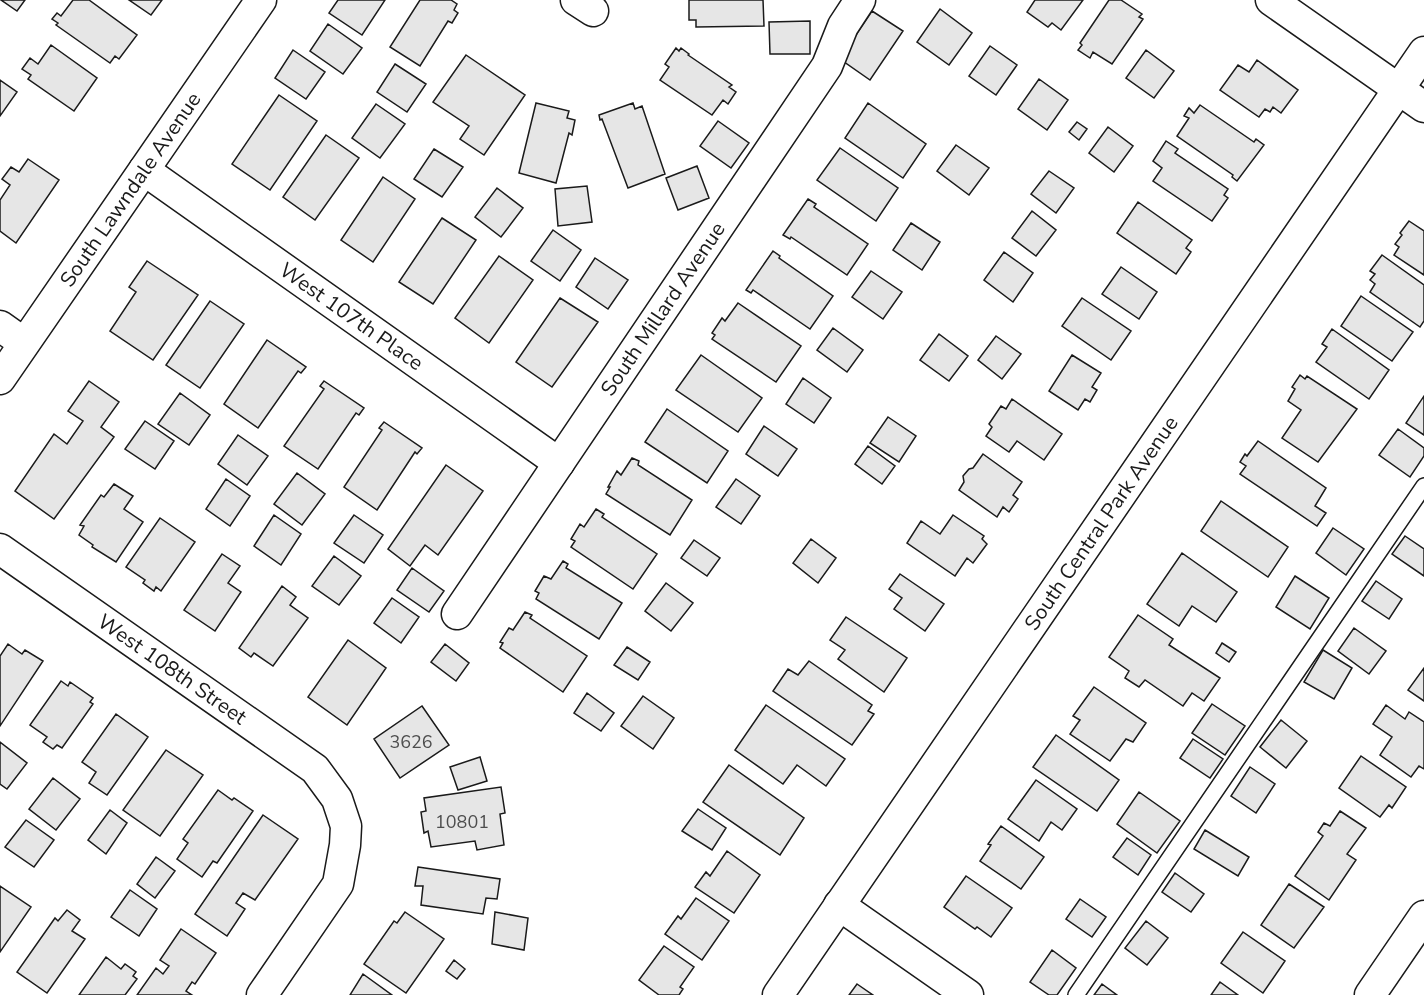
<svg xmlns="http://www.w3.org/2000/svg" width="1424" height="995" font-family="'Nunito Sans',sans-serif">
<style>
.building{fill:#e6e6e6;stroke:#1a1a1a;stroke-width:1.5}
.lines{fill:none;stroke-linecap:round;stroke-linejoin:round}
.service-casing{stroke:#1a1a1a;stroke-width:18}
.minor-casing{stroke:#1a1a1a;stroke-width:33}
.service{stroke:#fff;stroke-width:15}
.minor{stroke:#fff;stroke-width:30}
.labels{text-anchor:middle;stroke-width:4.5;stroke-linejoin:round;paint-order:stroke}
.number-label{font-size:18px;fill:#4d4d4d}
.street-label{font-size:21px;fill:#1a1a1a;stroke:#fff}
</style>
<rect width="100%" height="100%" fill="#fff"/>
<path class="building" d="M1 0H25L17 11Z
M73 0H89L137 35 119 59 115 56 110 63 56 25 58 23 52 19 57 13 61 16Z
M129 0H162L151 15Z
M338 0H385L362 35 329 13Z
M420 0H451L457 4 454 10 458 13 452 23 448 21 420 66 390 47Z
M689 0H763L764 26 696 27V20H689Z
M1035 0H1083L1061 30 1052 23 1048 27 1027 12Z
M1109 0H1121L1142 14 1139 17 1143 19 1112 64 1093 52 1090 58 1078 50 1082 45 1080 43Z
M940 9 972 33 949 65 917 42Z
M872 11 903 31 870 80 840 59Z
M810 21V54H770L769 22Z
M328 24 362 48 343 74 310 51Z
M51 45 97 78 74 111 28 79 31 75 22 69 30 58 38 64Z
M990 46 1017 65 996 95 969 76Z
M676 48 679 51 681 48 689 54 688 55 732 85 729 87 736 92 728 104 723 100 712 115 660 80 669 67 665 64Z
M293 50 325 72 306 99 275 78Z
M1146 50 1174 71 1154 98 1126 78Z
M466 55 525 95 484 155 460 139 469 126 433 102Z
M1257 60 1298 90 1281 113 1273 107 1270 112 1265 109 1259 117 1220 90 1238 65 1249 72Z
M395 64 426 84 407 112 377 92Z
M1039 79 1068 100 1047 130 1018 109Z
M0 80 17 92 0 116Z
M279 95 317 121 270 190 232 164Z
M536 103 569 111 567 118 575 120 572 135 569 133 556 183 519 173Z
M633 103 635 109 642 106 665 174 628 188 602 119 600 120 599 115Z
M868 103 926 144 903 178 845 138Z
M376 104 405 124 380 158 352 138Z
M1200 105 1254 142 1256 139 1264 145 1237 181 1232 177 1233 175 1177 136 1189 118 1184 116 1189 108 1194 113Z
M718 121 749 143 731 168 700 146Z
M1077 122 1087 129 1079 140 1069 132Z
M1108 127 1133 146 1114 172 1089 153Z
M326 135 359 158 315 220 283 197Z
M1166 141 1178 149 1175 153 1228 189 1224 195 1228 198 1212 221 1153 181 1162 168 1153 161Z
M956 145 989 168 969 195 937 171Z
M840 148 898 188 876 221 817 180Z
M434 149 463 167 442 197 414 179Z
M28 159 59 180 16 243 0 231V200L10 185 2 179 11 167 19 172Z
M697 166 709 198 678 210 666 178Z
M1049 171 1074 188 1056 213 1031 194Z
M383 177 415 199 373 262 341 240Z
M587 186 592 222 558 226 555 189Z
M497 188 523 208 501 237 475 217Z
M808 199 816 204 814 207 868 244 847 275 791 237 790 239 783 235Z
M1138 202 1192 240 1186 248 1191 252 1176 274 1117 233Z
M1032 211 1056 230 1036 256 1012 238Z
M442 218 476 240 433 304 399 282Z
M1409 221 1424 231V275L1394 255 1399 247 1395 244 1402 235 1400 233Z
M911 223 940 242 922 270 893 250Z
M553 230 581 250 560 281 531 261Z
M773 251 780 256 779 258 833 296 810 329 753 290 751 293 746 290Z
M1004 252 1033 273 1013 302 984 280Z
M1382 255 1424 285V321L1420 327 1370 292 1375 284 1370 280 1375 274 1370 271Z
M499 256 533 280 489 343 455 318Z
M595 258 628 280 608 309 576 287Z
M147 261 198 295 153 360 110 331 136 292 129 287Z
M1121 267 1157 292 1139 319 1102 294Z
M871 271 902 292 883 319 852 297Z
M1361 296 1413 332 1392 361 1341 326Z
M560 298 598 322 552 387 516 362Z
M1082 298 1131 331 1111 360 1062 326Z
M210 301 244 324 200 388 166 365Z
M738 303 801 346 776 382 712 339 715 335 712 333 722 318 725 321Z
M833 328 863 350 847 372 817 350Z
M1332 329 1389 370 1369 399 1316 362 1327 347 1322 344Z
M939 334 968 356 949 381 920 360Z
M996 336 1021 354 1002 379 978 360Z
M267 340 306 367 301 373 298 371 258 428 224 404Z
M701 355 762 398 738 432 676 390Z
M1072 355 1101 373 1092 387 1097 390 1090 402 1085 399 1078 410 1049 391Z
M1300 375 1305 379 1307 376 1357 409 1318 462 1282 438 1301 410 1288 401 1295 389 1292 387Z
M803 378 831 398 814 423 786 404Z
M89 381 119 402 101 427 114 437 54 519 15 491 54 434 67 444 83 421 68 411Z
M324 381 364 408 359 415 356 413 318 469 284 446 324 389 320 386Z
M180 393 210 415 189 445 158 424Z
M1424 396V435L1406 423Z
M1012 399 1062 434 1044 460 1017 441 1009 452 986 436 992 427 989 424 1001 406 1006 409Z
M667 409 728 451 707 483 645 442Z
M888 417 916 436 899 462 870 443Z
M145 421 174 441 155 469 125 449Z
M384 422 422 448 417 454 415 452 377 510 344 487 382 430 379 428Z
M764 426 797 449 778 476 746 454Z
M1398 429 1424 448V456L1410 477 1379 455Z
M238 435 268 456 247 485 218 464Z
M1258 441 1326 488 1315 506 1326 513 1317 526 1240 474 1246 466 1240 462 1245 454 1247 456Z
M868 446 895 466 882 484 855 464Z
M983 454 1022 482 1013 495 1018 499 1009 512 1003 507 997 517 959 490 964 482 963 476 969 469 973 468Z
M632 458 639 461 638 465 692 500 670 535 606 494 610 487H608L617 471 621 475Z
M446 465 483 491 438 555 425 545 410 566 388 549Z
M297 473 325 494 302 525 274 504Z
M226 479 250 496 230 526 206 509Z
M736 479 760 496 741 524 716 507Z
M114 484 133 496 124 509 143 522 116 562 92 547 93 545 79 535 84 526 80 525 101 495 104 497Z
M1221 501 1288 547 1268 577 1201 531Z
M596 509 604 514 602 517 657 554 633 589 571 547 575 541 571 539 580 524 584 527Z
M274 515 301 534 281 565 254 546Z
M354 515 383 535 364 563 334 543Z
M953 515 984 536 982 539 987 544 973 563 967 558 955 576 907 543 921 521 940 534Z
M160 518 195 542 161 591 156 587 154 591 143 583 145 580 126 567Z
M1333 528 1364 549 1346 575 1316 553Z
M1405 536 1424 549V576L1392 554Z
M811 539 836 558 818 583 793 563Z
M694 540 720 558 707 576 681 558Z
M1182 553 1237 592 1216 622 1192 606 1179 626 1147 604Z
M222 554 240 566 228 583 241 592 215 631 184 610Z
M334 556 361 576 339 605 312 586Z
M563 561 568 564 566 568 622 603 599 639 536 599 539 593 535 591 544 576 551 579Z
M412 568 444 591 429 612 397 590Z
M900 574 944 604 925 631 894 609 902 598 889 589Z
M1295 576 1329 598 1310 629 1276 607Z
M1376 581 1402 599 1389 619 1362 601Z
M666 583 693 603 671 631 645 611Z
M282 586 296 597 290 605 308 618 273 666 254 653 251 657 239 648Z
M392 598 419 617 401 643 374 623Z
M525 612 532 615 530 618 587 656 563 692 500 648 503 643 500 642 509 628 513 630Z
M1138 615 1173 639 1169 645 1220 678 1204 701 1192 693 1183 706 1145 680 1139 687 1125 678 1129 671 1109 657Z
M846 617 907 658 884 692 838 659 845 650 830 640Z
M1354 628 1386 651 1369 674 1338 651Z
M348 640 386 668 347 725 308 697Z
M1222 643 1236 652 1229 662 1216 653Z
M8 644 22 654 25 650 43 661 0 726V656Z
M445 644 469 663 456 681 431 662Z
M627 647 650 662 638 680 614 665Z
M1323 650 1352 668 1334 699 1304 682Z
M809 661 872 705 868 711 874 714 852 745 773 691 788 669 798 675Z
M1424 668V701L1408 690Z
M61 681 68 686 70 682 93 698 90 702 93 704 62 748 57 745 53 749 43 742 47 737 30 725Z
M1094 687 1146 723 1133 742 1126 739 1110 761 1070 734 1080 720 1073 716Z
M587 693 614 713 601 731 574 713Z
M643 696 674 718 653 749 621 726Z
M1212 704 1245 726 1225 755 1192 733Z
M766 705 845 759 826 786 797 765 783 784 735 750Z
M1386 705 1405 719 1409 712 1424 722V769L1419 766 1411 777 1380 755 1392 737 1373 724Z
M422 706 449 745 400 778 374 739Z
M116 714 148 737 107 795 89 783 96 772 82 762Z
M1281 720 1307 741 1286 768 1260 747Z
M1056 735 1119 780 1097 811 1033 767Z
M1193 739 1223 759 1210 778 1180 758Z
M0 742 27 763 7 789 0 784Z
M166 750 203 775 160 836 123 810Z
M1361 756 1406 787 1392 808 1389 805 1380 817 1339 788Z
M480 757 487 781 458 790 450 767Z
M729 765 804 818 780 855 703 802Z
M1250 767 1275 784 1256 813 1231 796Z
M53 778 80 799 56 830 29 809Z
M1036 780 1077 809 1062 830 1051 822 1039 841 1008 819Z
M501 787 505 813 500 814 504 845 477 850 475 841 431 847 428 831 424 833 421 812 426 811 424 798Z
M218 790 232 800 234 798 253 811 217 863 213 861 202 877 177 859 188 843 183 839Z
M1139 792 1180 821 1157 853 1117 824Z
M698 809 726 828 712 850 682 831Z
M110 810 127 823 106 854 88 840Z
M1340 811 1366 828 1347 854 1356 860 1329 900 1295 876 1323 836 1318 832 1324 823 1330 826Z
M263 815 298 839 255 900 243 893 236 903 245 909 227 936 195 914Z
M26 820 54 840 34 867 5 847Z
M1001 826 1044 857 1021 889 980 861 991 845 988 844Z
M1205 830 1249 857 1238 876 1194 849Z
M1127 838 1151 855 1138 875 1113 857Z
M727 851 760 875 734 913 695 887 706 872 710 876Z
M156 857 175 871 155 898 137 884Z
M418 867 500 879 497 899 486 898 483 914 421 905 423 886H415Z
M1175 873 1204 894 1191 912 1162 892Z
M966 876 1012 908 991 937 977 927 975 929 944 907Z
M1289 884 1324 907 1294 948 1261 925Z
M0 886 31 907 0 952Z
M130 890 157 909 139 936 111 917Z
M696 898 729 921 702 960 665 934 678 916 681 919Z
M1080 899 1106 917 1092 937 1066 919Z
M67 910 80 920 72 931 85 939 47 993 17 972 55 918 58 921Z
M405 912 444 939 406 993 364 964 394 921 397 923Z
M495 912 528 918 524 950 492 944Z
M1146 921 1168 938 1147 965 1125 948Z
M181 929 216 953 195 984 192 982 186 991 192 995H137L156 968 163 974 169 966 160 960Z
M1243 932 1285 961 1263 993 1221 963Z
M664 946 694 967 680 987 683 989 679 995H659L639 980Z
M1052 950 1076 968 1057 995H1049L1030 982Z
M106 957 121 969 125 964 136 972 133 976 137 979 125 995H79Z
M454 960 465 969 457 979 446 971Z
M363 974 392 995H350Z
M1220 982 1238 995H1211Z
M857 984 873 995H849Z
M1102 984 1117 995H1094Z"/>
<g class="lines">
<g class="service-casing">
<path id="service" d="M1076 995 1424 486"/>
</g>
<g class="minor-casing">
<g id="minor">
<path d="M576 0 593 11"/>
<path d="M1271 0 1424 107"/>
<path id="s1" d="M144 170 559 463"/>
<path d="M0 326 24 343"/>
<path id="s2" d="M0 379 261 0"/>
<path id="s3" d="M0 549 315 769 337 799 346 826 345 845 338 884 262 995"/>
<path id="s4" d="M457 614 827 66 843 26 860 0"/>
<path d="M839 905 968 995"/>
<path id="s5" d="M778 995 1424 52"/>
<path d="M1370 995 1424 916"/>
</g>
</g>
<use href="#service" class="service"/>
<use href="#minor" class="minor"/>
</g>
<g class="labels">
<g class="number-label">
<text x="411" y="748">3626</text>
<text x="462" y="828">10801</text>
</g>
<g class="street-label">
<text dy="7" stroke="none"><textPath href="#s2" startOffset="230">South Lawndale Avenue</textPath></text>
<text dy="7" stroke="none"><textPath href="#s4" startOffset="368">South Millard Avenue</textPath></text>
<text dy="7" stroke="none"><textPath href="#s1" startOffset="254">West 107th Place</textPath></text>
<text dy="7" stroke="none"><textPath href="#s5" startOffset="572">South Central Park Avenue</textPath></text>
<text dy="7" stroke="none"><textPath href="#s3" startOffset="210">West 108th Street</textPath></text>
</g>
</g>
</svg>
